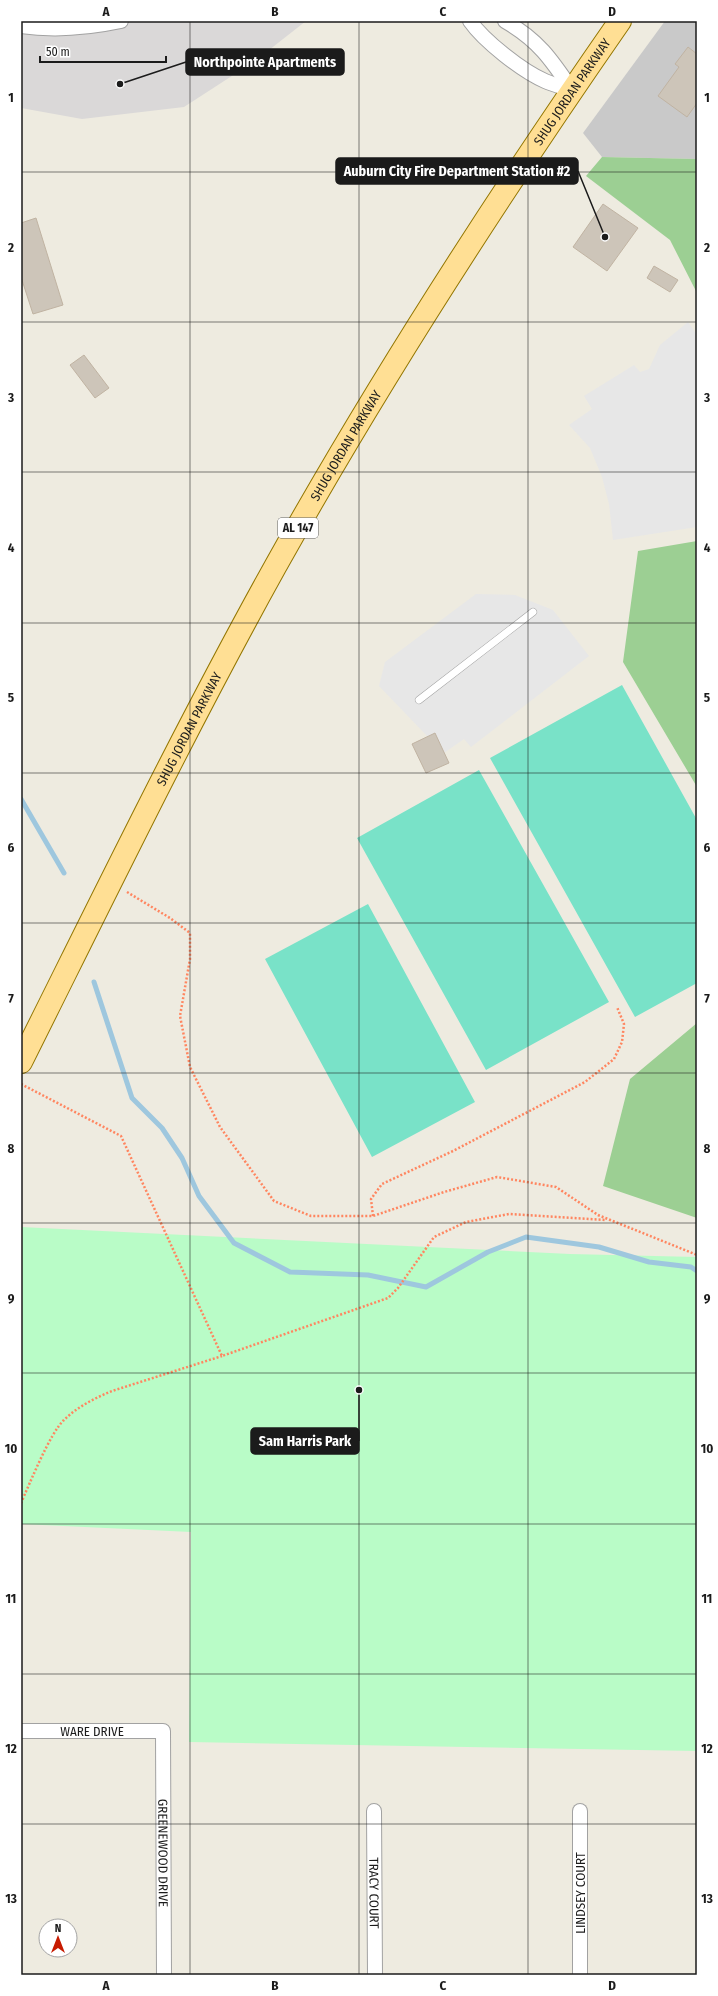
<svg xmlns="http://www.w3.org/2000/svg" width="718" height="1996" font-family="'Fira Sans Condensed',sans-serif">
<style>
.residential{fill:#dad8d8}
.religious{fill:#c9c9c9}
.forest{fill:#9ccf93}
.park{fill:#b9fcc7}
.pitch{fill:#79e2c8}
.parking{fill:#e7e7e7}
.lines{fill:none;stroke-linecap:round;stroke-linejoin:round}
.stream{stroke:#9ec7de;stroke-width:5}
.building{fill:#cdc5b9;stroke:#c0b3a2}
.lane-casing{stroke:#a2a2a2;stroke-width:8}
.street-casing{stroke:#a2a2a2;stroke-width:16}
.primary-casing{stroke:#937600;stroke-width:24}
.path{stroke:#ff8660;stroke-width:2.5;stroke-dasharray:2 2;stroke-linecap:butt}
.lane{stroke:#fff;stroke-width:7}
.street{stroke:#fff;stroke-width:14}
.primary{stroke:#ffdf94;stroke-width:22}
.grid{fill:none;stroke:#1b1b1b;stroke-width:1;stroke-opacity:0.55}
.labels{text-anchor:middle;stroke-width:4;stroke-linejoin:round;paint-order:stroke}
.shield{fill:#fff;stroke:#5f5f5f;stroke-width:1}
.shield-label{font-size:12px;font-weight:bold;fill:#1b1b1b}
.street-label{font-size:13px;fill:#1b1b1b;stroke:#fff}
.leader{fill:none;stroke:#1b1b1b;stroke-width:1.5}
.callout-dot{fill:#1b1b1b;stroke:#fff;stroke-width:1.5}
.callout{fill:#1b1b1b;stroke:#1b1b1b;stroke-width:1.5}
.callout-label{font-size:14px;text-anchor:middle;font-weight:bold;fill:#fff}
.neatline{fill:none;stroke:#1b1b1b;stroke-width:1.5}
.grid-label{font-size:13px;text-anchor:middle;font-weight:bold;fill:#1b1b1b}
</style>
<rect width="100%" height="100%" fill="#eeebe0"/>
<path class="residential" d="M21 21H306L255 61 184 107 82 119 21 108Z"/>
<path class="religious" d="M665 21H697V159L602 157 583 133Z"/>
<path class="forest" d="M602 157 697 159V293L670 240 586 176Z
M697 541V787L623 662 638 551Z
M697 1023V1218L603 1186 630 1079Z"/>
<path class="park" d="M21 1227 570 1254 697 1257V1751L189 1742 191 1532 21 1524Z"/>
<path class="pitch" d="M622 685 697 820V983L635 1017 490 758Z
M479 770 609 1002 486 1070 357 838Z
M368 904 475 1102 372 1157 265 959Z"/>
<path class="parking" d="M688 322 697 335V527L613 540 609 504 602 477 590 448 569 425 592 409 584 396 634 365 640 372 649 369 660 345Z
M476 594 515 595 553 610 589 656 471 747 464 739 444 753 435 733 428 737 379 686 385 662Z"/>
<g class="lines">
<path class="stream" d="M21 799 64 873
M94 982 132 1098 162 1128 182 1158 199 1196 234 1243 290 1272 368 1275 426 1287 488 1252 526 1237 599 1247 649 1262 691 1267 697 1271"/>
</g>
<path class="building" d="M688 47 697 54V103L687 117 658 96 679 67 675 64Z
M603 204 638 228 607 271 573 247Z
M36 218 63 305 33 314 21 277V223Z
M654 266 678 280 670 292 647 278Z
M84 355 109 388 95 398 70 365Z
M435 733 449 763 426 773 412 744Z"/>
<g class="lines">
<g class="lane-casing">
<path id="lane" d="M419 700 533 612"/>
</g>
<g class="street-casing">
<g id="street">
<path d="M470 21C484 41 522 71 545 81 554 85 563 87 572 90"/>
<path d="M505 21C538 40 551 59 572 90"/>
<path d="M21 26C55 31 88 28 121 21"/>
<path id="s1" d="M21 1731H163L164 1975"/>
<path id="s2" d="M374 1811 375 1975"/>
<path d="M580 1811V1975"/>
</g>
</g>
<g class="primary-casing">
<g id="primary">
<path id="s3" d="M21 1062C104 896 185 729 275 567 380 379 497 198 620 21"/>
</g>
</g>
<path class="path" d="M127 892 170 918 190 933V959L180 1016 190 1067 220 1127 274 1201 311 1216H373L444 1192 497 1177 556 1187 598 1215 697 1255
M21 1084 121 1136 222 1356 388 1298 398 1288 434 1237 466 1222 509 1214 606 1220
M373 1216 371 1199 382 1184 453 1151 585 1082 614 1059 622 1042 624 1024 617 1007
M21 1503C30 1483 50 1433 64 1420 77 1407 95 1398 112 1391L222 1356"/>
<use href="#lane" class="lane"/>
<use href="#street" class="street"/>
<use href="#primary" class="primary"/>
</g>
<path class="grid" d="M190 21V1975M359 21V1975M528 21V1975M21 172H697M21 322H697M21 472H697M21 623H697M21 773H697M21 923H697M21 1073H697M21 1223H697M21 1373H697M21 1524H697M21 1674H697M21 1824H697"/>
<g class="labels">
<rect class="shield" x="278" y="518" width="40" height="20" rx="3"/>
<g class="shield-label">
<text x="298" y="532">AL 147</text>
</g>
<g class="street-label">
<text dy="5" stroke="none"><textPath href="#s3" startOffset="1117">SHUG JORDAN PARKWAY</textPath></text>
<text dy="5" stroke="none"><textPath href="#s3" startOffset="697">SHUG JORDAN PARKWAY</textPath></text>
<text dy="5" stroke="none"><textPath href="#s3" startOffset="373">SHUG JORDAN PARKWAY</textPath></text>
<text dy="5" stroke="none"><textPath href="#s1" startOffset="71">WARE DRIVE</textPath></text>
<text dy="5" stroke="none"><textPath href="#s1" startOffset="264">GREENEWOOD DRIVE</textPath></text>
<text dy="5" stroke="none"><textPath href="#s2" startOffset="82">TRACY COURT</textPath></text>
<text transform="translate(580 1893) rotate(-90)" y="5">LINDSEY COURT</text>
</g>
</g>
<path class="leader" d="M120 84L186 62M605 237L578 171M359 1390L359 1441"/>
<g class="callout-dot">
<circle cx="120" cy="84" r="4"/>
<circle cx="605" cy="237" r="4"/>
<circle cx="359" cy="1390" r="4"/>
</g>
<g class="callout">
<rect x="186" y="49" width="158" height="26" rx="4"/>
<rect x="336" y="158" width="242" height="26" rx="4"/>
<rect x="251" y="1428" width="108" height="26" rx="4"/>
</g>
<g class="callout-label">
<text x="265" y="67">Northpointe Apartments</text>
<text x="457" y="176">Auburn City Fire Department Station #2</text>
<text x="305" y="1446">Sam Harris Park</text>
</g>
<rect width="718" height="1996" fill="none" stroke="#ffffff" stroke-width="44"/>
<g transform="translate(58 1938)"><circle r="19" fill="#ffffff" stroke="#a4a4a4"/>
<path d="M0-3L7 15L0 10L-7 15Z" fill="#c71b00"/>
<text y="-6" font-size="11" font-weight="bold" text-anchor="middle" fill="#1b1b1b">N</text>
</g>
<path d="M40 56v6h126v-6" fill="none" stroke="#1b1b1b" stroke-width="2"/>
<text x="46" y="56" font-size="12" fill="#1b1b1b" stroke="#ffffff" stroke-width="3" paint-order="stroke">50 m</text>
<rect x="22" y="22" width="674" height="1952" class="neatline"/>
<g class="grid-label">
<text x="106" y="16">A</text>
<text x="275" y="16">B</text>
<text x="443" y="16">C</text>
<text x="612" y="16">D</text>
<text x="11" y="102">1</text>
<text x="707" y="102">1</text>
<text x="11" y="252">2</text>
<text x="707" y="252">2</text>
<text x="11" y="402">3</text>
<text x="707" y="402">3</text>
<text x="11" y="552">4</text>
<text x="707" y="552">4</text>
<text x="11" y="702">5</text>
<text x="707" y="702">5</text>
<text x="11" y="852">6</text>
<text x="707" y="852">6</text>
<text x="11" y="1003">7</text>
<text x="707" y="1003">7</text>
<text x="11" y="1153">8</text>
<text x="707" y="1153">8</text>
<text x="11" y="1303">9</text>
<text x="707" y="1303">9</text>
<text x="11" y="1453">10</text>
<text x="707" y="1453">10</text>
<text x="11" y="1603">11</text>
<text x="707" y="1603">11</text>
<text x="11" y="1753">12</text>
<text x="707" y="1753">12</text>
<text x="11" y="1903">13</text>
<text x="707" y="1903">13</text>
<text x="106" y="1990">A</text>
<text x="275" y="1990">B</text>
<text x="443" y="1990">C</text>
<text x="612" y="1990">D</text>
</g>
</svg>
